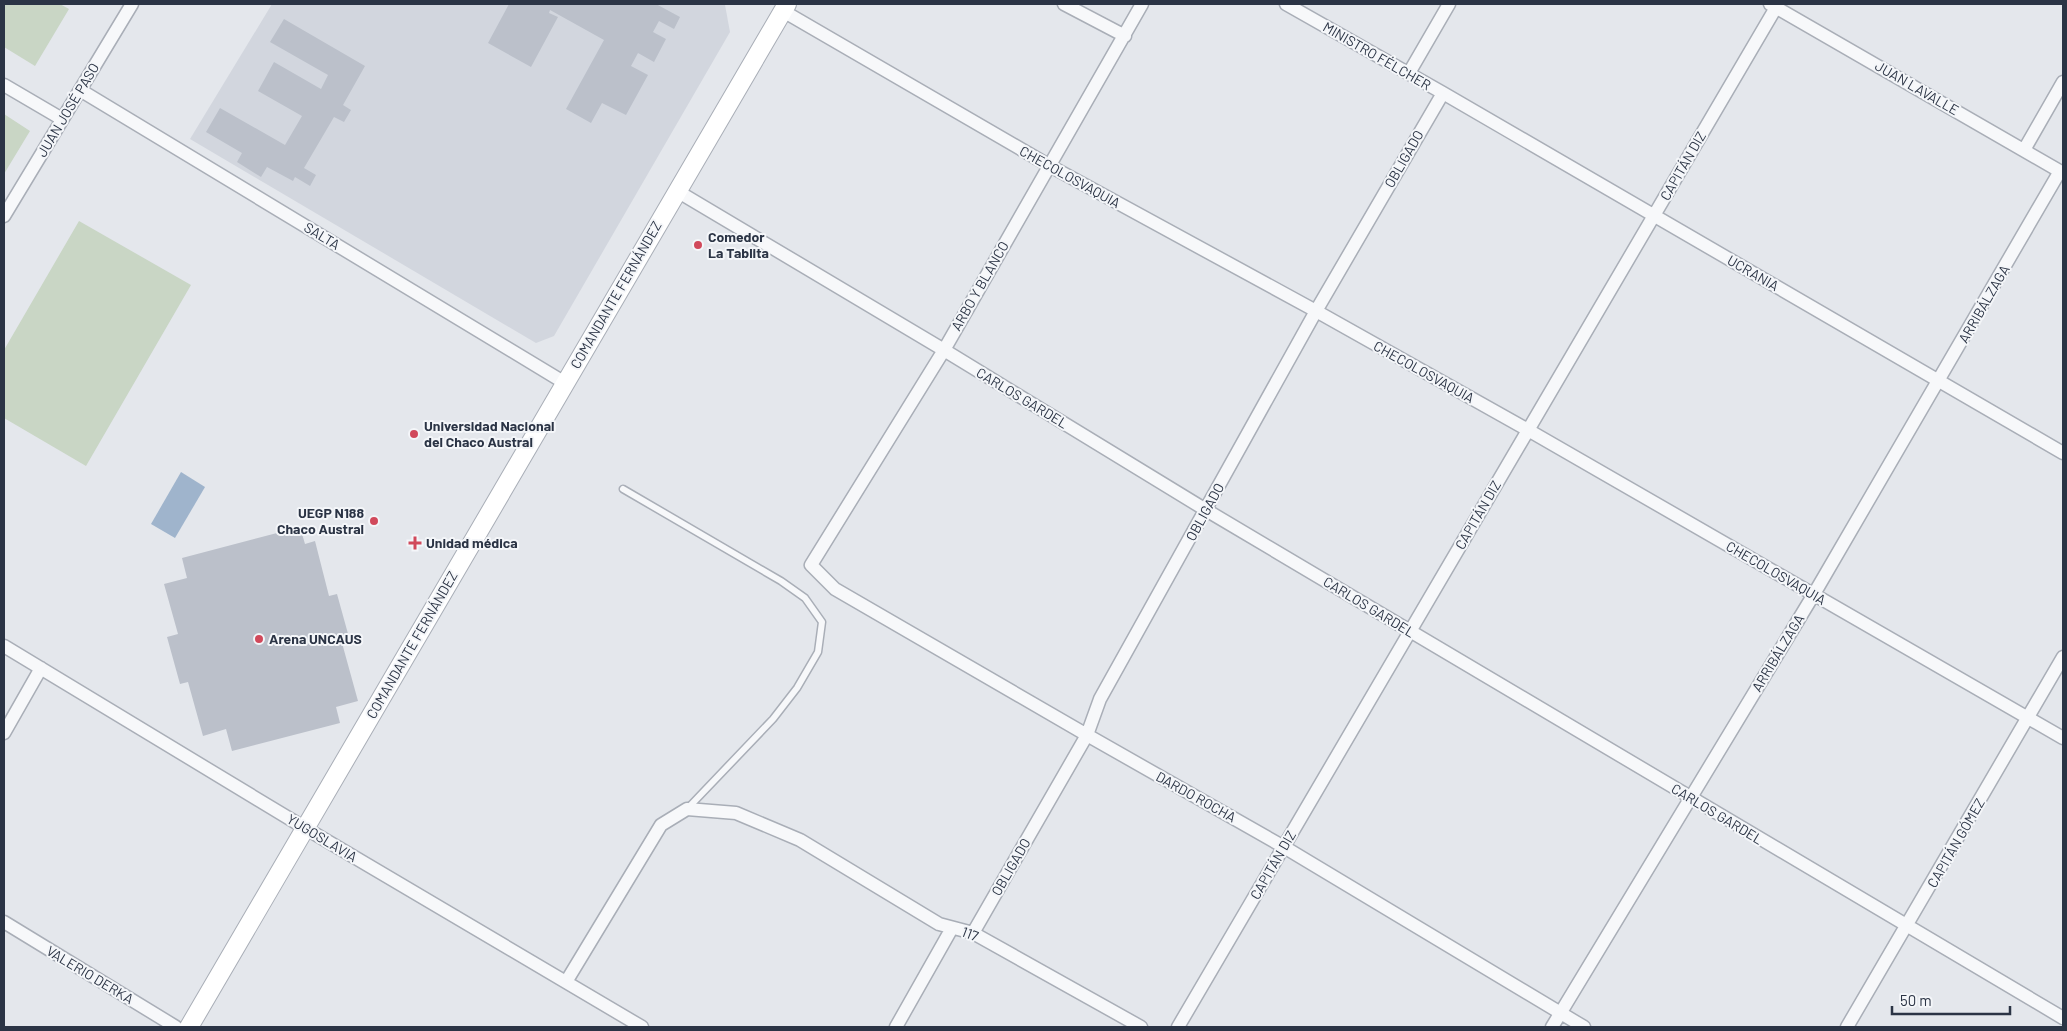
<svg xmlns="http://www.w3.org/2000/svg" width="2067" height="1031" font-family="Barlow,sans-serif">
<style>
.built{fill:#d2d6de}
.green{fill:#c9d6c5}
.water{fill:#9fb4cc}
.building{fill:#bbc0ca}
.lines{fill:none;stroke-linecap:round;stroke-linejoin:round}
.service-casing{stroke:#a9aeb7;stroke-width:9}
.minor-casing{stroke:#a9aeb7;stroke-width:15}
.secondary-casing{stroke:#a9aeb7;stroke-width:20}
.service{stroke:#f7f8fa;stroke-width:6}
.minor{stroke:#f7f8fa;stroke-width:12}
.secondary{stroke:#fff;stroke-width:18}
.poi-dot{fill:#d1495b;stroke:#f4f6f9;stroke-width:2}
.labels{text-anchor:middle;stroke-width:4;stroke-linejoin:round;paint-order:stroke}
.street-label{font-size:14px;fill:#2b3445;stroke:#f4f6f9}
.poi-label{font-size:14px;font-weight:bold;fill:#2b3445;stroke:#f4f6f9;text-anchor:start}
</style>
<rect width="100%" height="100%" fill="#e4e7ec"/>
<path class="built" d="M272 4H723L725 5 730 32 554 336 536 343 190 139Z"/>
<path class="green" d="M4 4H60L69 9 35 66 4 47Z
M4 114 30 131 4 174Z
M79 221 191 285 86 466 4 418V350Z"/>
<path class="water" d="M181 472 205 487 175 538 151 524Z"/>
<path class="building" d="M509 4H656L680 17 674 29 659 21 653 32 666 39 654 62 638 53 631 66 648 75 626 115 602 103 591 123 566 109 604 40 550 10 549 13 558 17 531 67 488 43Z
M284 19 365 66 343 105 351 110 344 122 334 117 304 168 316 175 310 186 295 177 293 181 267 167 261 177 237 162 242 153 206 132 220 108 285 145 302 116 258 91 274 62 321 89 328 75 270 42Z
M300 527 305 544 315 541 329 596 337 594 350 641 342 643 358 701 336 707 340 723 232 751 226 729 203 736 188 682 180 684 167 637 178 634 164 584 187 578 182 558Z"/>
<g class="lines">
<g class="service-casing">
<path id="service" d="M623 489 781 581 805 598 822 622 818 652 797 688 773 719 688 808"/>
</g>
<g class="minor-casing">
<path id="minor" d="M1064 4 1125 36
M1142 4 944 350 811 565 835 589 1087 735 1284 847 1584 1027
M1286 4 1443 93 2063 453
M1770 4 2063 173
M783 11 1050 166 1316 311 1528 430 2063 738
M1409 73 1449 4
M4 85 62 119
M80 90 565 383
M2024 150 2063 82
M677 191 944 350 1206 510 2063 1018
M4 216 132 4
M4 646 305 828 642 1027
M4 733 41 668
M4 922 176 1027
M973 933 1087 735 1100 699 1316 311 1443 93
M566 982 661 825 687 809 736 813 800 840 939 924 973 933 1141 1027
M896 1027 952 928
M1178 1027 1778 4
M1552 1027 1814 594 2060 171
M1847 1027 2063 657"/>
</g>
<g class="secondary-casing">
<path id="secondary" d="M189 1027 787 4"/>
</g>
<use href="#service" class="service"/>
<use href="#minor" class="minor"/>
<use href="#secondary" class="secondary"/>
</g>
<g class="poi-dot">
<circle cx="698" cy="245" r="5"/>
<circle cx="414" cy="434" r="5"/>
<circle cx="374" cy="521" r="5"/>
<path d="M412.5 535.5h5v5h5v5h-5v5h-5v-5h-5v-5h5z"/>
<circle cx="259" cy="639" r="5"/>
</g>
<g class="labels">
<g class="street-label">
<text transform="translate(1377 56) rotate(30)" y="5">MINISTRO FÉLCHER</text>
<text transform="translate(1917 88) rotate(30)" y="5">JUAN LAVALLE</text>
<text transform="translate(68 110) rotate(-59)" y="5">JUAN JOSÉ PASO</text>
<text transform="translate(1404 159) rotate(-60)" y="5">OBLIGADO</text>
<text transform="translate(1683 166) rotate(-60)" y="5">CAPITÁN DIZ</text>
<text transform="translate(1070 177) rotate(29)" y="5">CHECOLOSVAQUIA</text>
<text transform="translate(322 236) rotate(31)" y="5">SALTA</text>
<text transform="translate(1753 273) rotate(30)" y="5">UCRANIA</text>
<text transform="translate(980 286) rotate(-60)" y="5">ARBO Y BLANCO</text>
<text transform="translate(616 295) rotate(-60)" y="5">COMANDANTE FERNÁNDEZ</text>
<text transform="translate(1984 304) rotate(-60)" y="5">ARRIBÁLZAGA</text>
<text transform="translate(1424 372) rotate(29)" y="5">CHECOLOSVAQUIA</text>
<text transform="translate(1022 398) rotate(31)" y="5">CARLOS GARDEL</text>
<text transform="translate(1205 512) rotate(-61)" y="5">OBLIGADO</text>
<text transform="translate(1478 515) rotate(-60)" y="5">CAPITÁN DIZ</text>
<text transform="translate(1776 573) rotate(30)" y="5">CHECOLOSVAQUIA</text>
<text transform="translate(1369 607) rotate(31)" y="5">CARLOS GARDEL</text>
<text transform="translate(412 645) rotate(-60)" y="5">COMANDANTE FERNÁNDEZ</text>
<text transform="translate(1778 653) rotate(-59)" y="5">ARRIBÁLZAGA</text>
<text transform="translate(1196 797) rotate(29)" y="5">DARDO ROCHA</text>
<text transform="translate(1717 814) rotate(31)" y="5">CARLOS GARDEL</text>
<text transform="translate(322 838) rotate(31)" y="5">YUGOSLAVIA</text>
<text transform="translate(1956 843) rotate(-60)" y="5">CAPITÁN GÓMEZ</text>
<text transform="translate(1273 865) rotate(-60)" y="5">CAPITÁN DIZ</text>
<text transform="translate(1011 867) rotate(-60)" y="5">OBLIGADO</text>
<text transform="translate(970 934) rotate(21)" y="5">117</text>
<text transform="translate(90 975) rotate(31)" y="5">VALERIO DERKA</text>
</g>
<g class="poi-label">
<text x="708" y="242">Comedor<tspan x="708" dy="16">La Tablita</tspan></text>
<text x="424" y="431">Universidad Nacional<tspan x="424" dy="16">del Chaco Austral</tspan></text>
<text x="364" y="518" text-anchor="end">UEGP N188<tspan x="364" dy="16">Chaco Austral</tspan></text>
<text x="426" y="548">Unidad médica</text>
<text x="269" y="644">Arena UNCAUS</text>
</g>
</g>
<rect width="2067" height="1031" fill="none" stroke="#2b3445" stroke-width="10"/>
<path d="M1892 1006v8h118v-8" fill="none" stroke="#2b3445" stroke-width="2.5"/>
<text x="1900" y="1006" font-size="15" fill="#2b3445" stroke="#f4f6f9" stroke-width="4" paint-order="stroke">50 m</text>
</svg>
